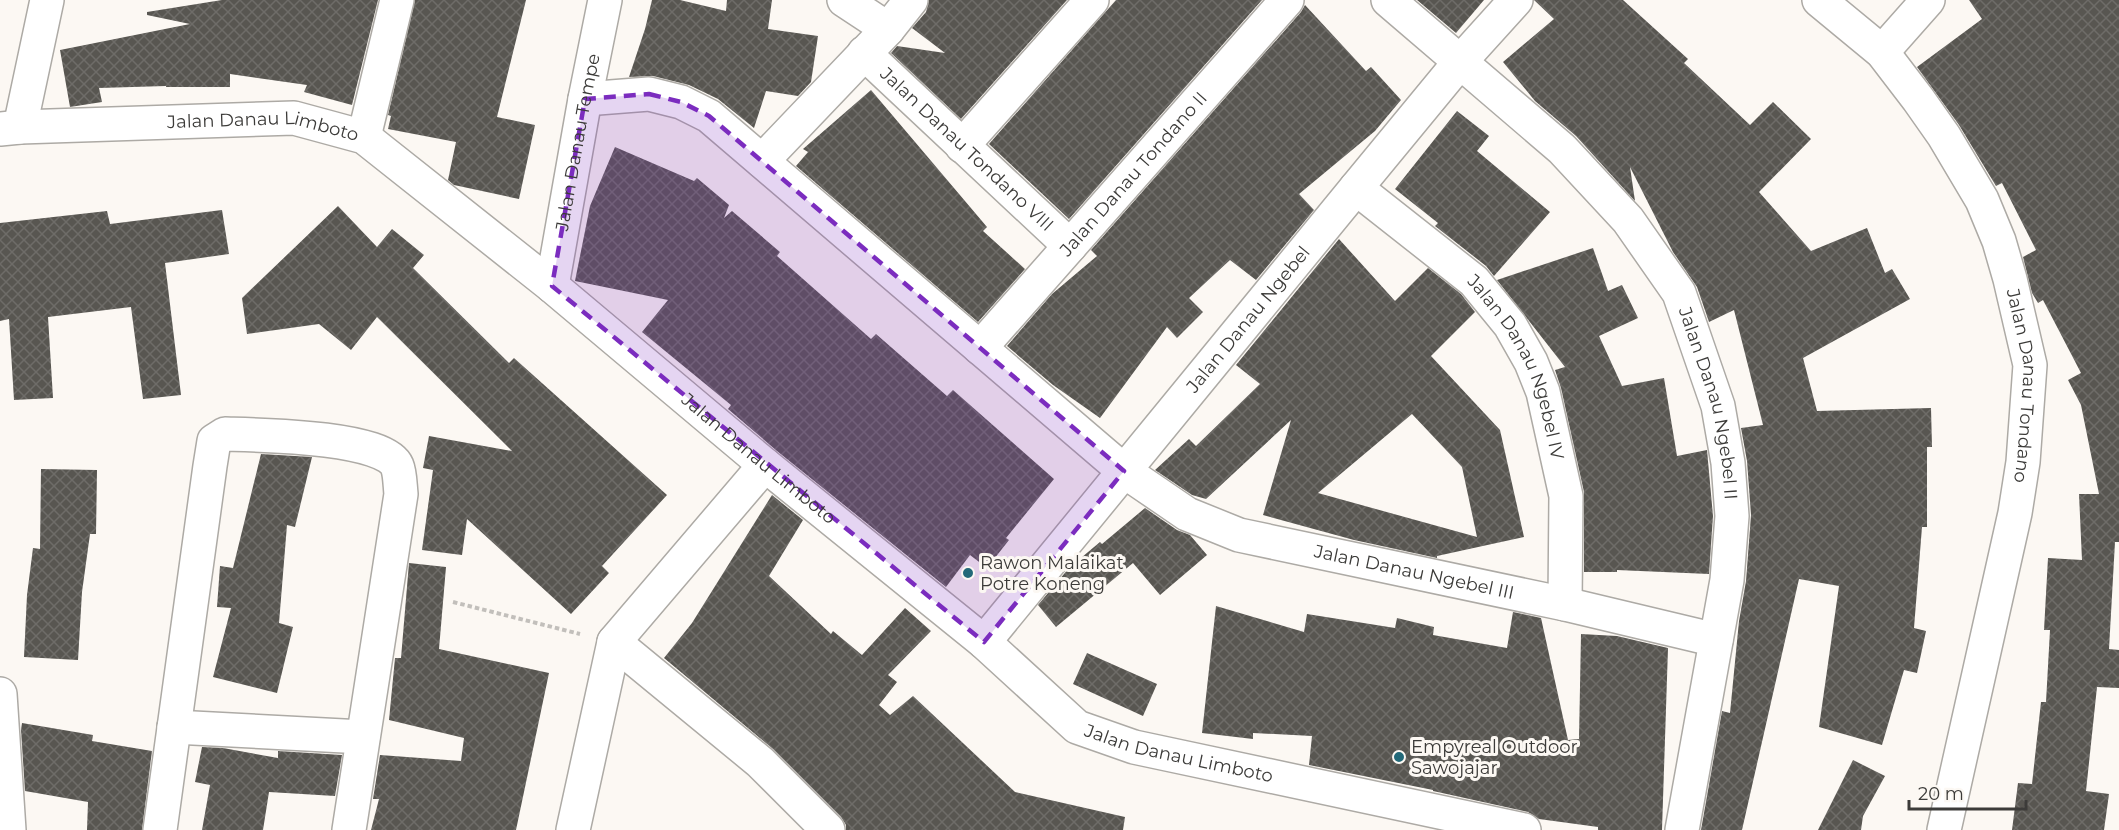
<svg xmlns="http://www.w3.org/2000/svg" width="2119" height="830" font-family="Montserrat,sans-serif">
<style>
.building{fill:url(#building-cross-hatch);fill-rule:evenodd}
.lines{fill:none;stroke-linecap:round;stroke-linejoin:round}
.minor-casing{stroke:#adaaa5;stroke-width:36}
.path{stroke:#c2bfbb;stroke-width:4;stroke-dasharray:4.5 3;stroke-linecap:butt}
.minor{stroke:#fff;stroke-width:33}
.marked{fill:#7b2cbf;fill-opacity:0.2;stroke:#7b2cbf;stroke-width:4.5;stroke-dasharray:12 8;stroke-linejoin:round}
.poi-dot{fill:#236979;stroke:#fcf8f3;stroke-width:2}
.labels{text-anchor:middle;stroke-width:6;stroke-linejoin:round;paint-order:stroke}
.street-label{font-size:18px;fill:#3c3b39;stroke:#fcf8f3}
.poi-label{font-size:18px;fill:#3c3b39;stroke:#fcf8f3;text-anchor:start}
</style>
<defs>
<pattern id="building-cross-hatch" width="8" height="8" patternUnits="userSpaceOnUse" patternTransform="scale(1.5)"><rect width="8" height="8" fill="#585651"/><path d="M0 0l8 8M0 8l8-8" fill="none" stroke="#6e6c68"/></pattern>
</defs>
<rect width="100%" height="100%" fill="#fcf8f3"/>
<path class="building" d="M222 0H378L352 105 304 92 307 85 230 74V87H166V86L99 88 102 102 70 107 60 50 190 24 147 15V12Z
M415 0H526L497 117 535 125 519 199 454 185 448 180 456 142 388 129 391 116 388 115Z
M652 0H680L726 11 727 0H772L768 29 818 36 811 82 798 96 766 91 754 128 718 99 689 85 653 76 629 77 645 29Z
M929 0H1067L961 119 891 53 897 46 945 53 912 28 926 12Z
M1116 0H1262L1069 219 989 144Z
M1417 0H1484L1456 33Z
M1534 0H1623L1688 59 1684 63 1750 125 1773 102 1811 139 1759 192 1811 251 1867 228 1885 273 1892 269 1910 299 1803 358 1817 411 1931 408 1932 447H1927V527H1922L1914 628 1926 631 1917 673 1904 670 1882 745 1819 727 1839 586 1799 579 1742 830H1701L1722 711 1730 713 1739 621 1746 581 1751 515 1747 461 1741 428 1763 425 1734 310 1709 322 1697 287 1673 252 1630 167 1635 201 1576 136 1535 101 1503 62 1554 19Z
M1969 0H2119V542H2115L2109 649 2119 650V688L2097 687 2086 791 2109 794 2104 830H2012L2018 783 2032 784 2041 702H2046L2050 630H2044L2048 558 2082 560 2079 494H2099L2081 405 2068 380 2081 373 2043 300 2038 303 2032 293 2023 257 2036 250 2002 183 1996 186 1959 125 1917 67 1982 19Z
M1305 5 1366 71 1371 67 1401 100 1375 131 1299 194 1314 210 1256 280 1230 260 1189 298 1203 312 1177 338 1167 327 1100 418 1053 385 1007 346 1052 294 1097 256 1091 250 1301 12Z
M871 90 987 227 983 231 1025 269 978 322 796 166 808 152 803 149Z
M1457 111 1489 136 1477 151 1550 212 1494 276 1486 266 1435 226 1438 223 1395 189Z
M615 147 694 181 697 178 729 205 724 218 732 211 780 252 777 256 871 339 876 334 947 396 953 390 1054 479 1006 538 1009 540 987 568 970 555 946 587 777 451 728 409 731 405 642 332 668 300 575 281 590 206Z
M338 206 377 247 392 229 424 255 413 268 509 363 514 358 667 495 602 566 609 573 571 614 467 519 462 555 422 550 433 470 423 468 429 436 512 451 377 317 351 350 319 324 247 334 242 298Z
M222 210 229 254 165 263 181 395 143 399 131 307 48 317 53 398 14 400 9 319 0 321V223L107 211 110 224Z
M1339 239 1395 301 1428 268 1461 294 1475 312 1431 356 1500 430 1524 537 1437 556V558L1354 540 1263 515 1291 420 1206 499 1192 495 1155 470 1189 439 1196 446 1260 384 1236 365ZM1412 414 1462 467 1477 537 1318 493Z
M1593 248 1608 291 1622 285 1638 318 1599 336 1622 386 1664 378 1677 456 1707 450 1713 516 1709 574 1617 570V572H1584V492L1561 388 1555 370 1565 367 1497 280Z
M261 454 312 457 295 527 287 525 279 623 293 627 277 693 213 677 231 608 217 607 220 566 233 568Z
M41 469 97 470 96 534H90L82 592 78 660 24 657 27 595 33 548 40 549Z
M772 495 803 520 769 576 831 634 833 631 862 655 905 608 931 631 888 675 897 682 879 705 890 715 913 696 1015 792 1125 817 1123 830H846V825L841 817 773 749 664 658 692 623Z
M1145 508 1177 530 1190 535 1207 555 1160 595 1133 563 1056 627 1038 605 1069 568 1100 542 1102 544Z
M409 563 446 567 439 649 549 673 516 830H371L379 799H373L380 755 461 761 464 738 389 720 395 658H401Z
M1216 606 1304 632 1307 614 1395 628 1397 618 1434 627 1433 635 1507 648 1513 612 1541 618 1568 740 1579 739 1581 634 1617 636 1668 648 1662 830H1598V827L1539 819 1528 812 1433 791V790L1309 765 1312 736 1253 733V739L1202 733Z
M1087 653 1157 684 1143 716 1073 684Z
M22 723 93 735 92 741 152 751 142 830H87L88 802 25 791 21 730Z
M202 747 223 748 278 758V751L342 755 335 796 269 792 263 830H202L210 785 195 782Z
M1853 760 1885 776 1863 816 1861 830H1818Z"/>
<g class="lines">
<g class="minor-casing">
<g id="minor">
<path d="M844 0 888 29"/>
<path id="s1" d="M1388 0 1562 149 1628 220 1679 293 1718 406 1728 463 1732 516 1727 580 1682 830"/>
<path id="s2" d="M1819 0 1882 52 1918 99 1944 136 1982 200 1999 241 2010 279 2030 365 2023 462 2015 513 1944 830"/>
<path d="M1882 52 1928 0"/>
<path id="s3" d="M864 53 1070 246"/>
<path id="s4" d="M585 99 649 94 681 102 709 116 1124 471 1187 514 1239 535 1565 604 1716 640"/>
<path d="M20 127 47 0"/>
<path id="s5" d="M0 129 20 127 294 118 364 137 552 286 765 465 984 642 1077 727 1134 747 1524 830"/>
<path d="M364 137 397 0"/>
<path d="M962 146 1092 0"/>
<path d="M762 161 888 29 911 0"/>
<path id="s6" d="M1356 188 1474 281 1510 325 1531 362 1543 392 1566 496 1565 604"/>
<path id="s7" d="M552 286 585 99 605 0"/>
<path id="s8" d="M980 348 1287 0"/>
<path d="M614 642 760 762 828 830"/>
<path id="s9" d="M984 642 1356 188 1459 63 1516 0"/>
<path d="M0 694 9 830"/>
<path d="M174 727 363 737"/>
<path d="M160 830 210 466 214 441 225 434C256 435 384 436 397 466 400 473 400 485 401 494L349 830"/>
<path d="M573 830 614 642 765 465"/>
</g>
</g>
<path class="path" d="M453 602 580 634"/>
<use href="#minor" class="minor"/>
</g>
<path class="marked" d="M649 94 681 102 709 116 1124 471 984 642 552 286 585 99Z"/>
<g class="poi-dot">
<circle cx="968" cy="573" r="6"/>
<circle cx="1399" cy="757" r="6"/>
</g>
<g class="labels">
<g class="street-label">
<text dy="6" stroke="none"><textPath href="#s5" startOffset="264">Jalan Danau Limboto</textPath></text>
<text dy="6" stroke="none"><textPath href="#s7" startOffset="146">Jalan Danau Tempe</textPath></text>
<text dy="6" stroke="none"><textPath href="#s3" startOffset="141">Jalan Danau Tondano VIII</textPath></text>
<text dy="6" stroke="none"><textPath href="#s8" startOffset="232">Jalan Danau Tondano II</textPath></text>
<text dy="6" stroke="none"><textPath href="#s9" startOffset="417">Jalan Danau Ngebel</textPath></text>
<text dy="6" stroke="none"><textPath href="#s6" startOffset="248">Jalan Danau Ngebel IV</textPath></text>
<text dy="6" stroke="none"><textPath href="#s2" startOffset="453">Jalan Danau Tondano</textPath></text>
<text dy="6" stroke="none"><textPath href="#s1" startOffset="530">Jalan Danau Ngebel II</textPath></text>
<text dy="6" stroke="none"><textPath href="#s5" startOffset="876">Jalan Danau Limboto</textPath></text>
<text dy="6" stroke="none"><textPath href="#s4" startOffset="986">Jalan Danau Ngebel III</textPath></text>
<text dy="6" stroke="none"><textPath href="#s5" startOffset="1398">Jalan Danau Limboto</textPath></text>
</g>
<g class="poi-label">
<text x="980" y="569">Rawon Malaikat<tspan x="980" dy="21">Potre Koneng</tspan></text>
<text x="1411" y="753">Empyreal Outdoor<tspan x="1411" dy="21">Sawojajar</tspan></text>
</g>
</g>
<path d="M1909 800v9h117v-9" fill="none" stroke="#3c3b39" stroke-width="3"/>
<text x="1918" y="800" font-size="18" fill="#3c3b39" stroke="#fcf8f3" stroke-width="4.5" paint-order="stroke">20 m</text>
</svg>
